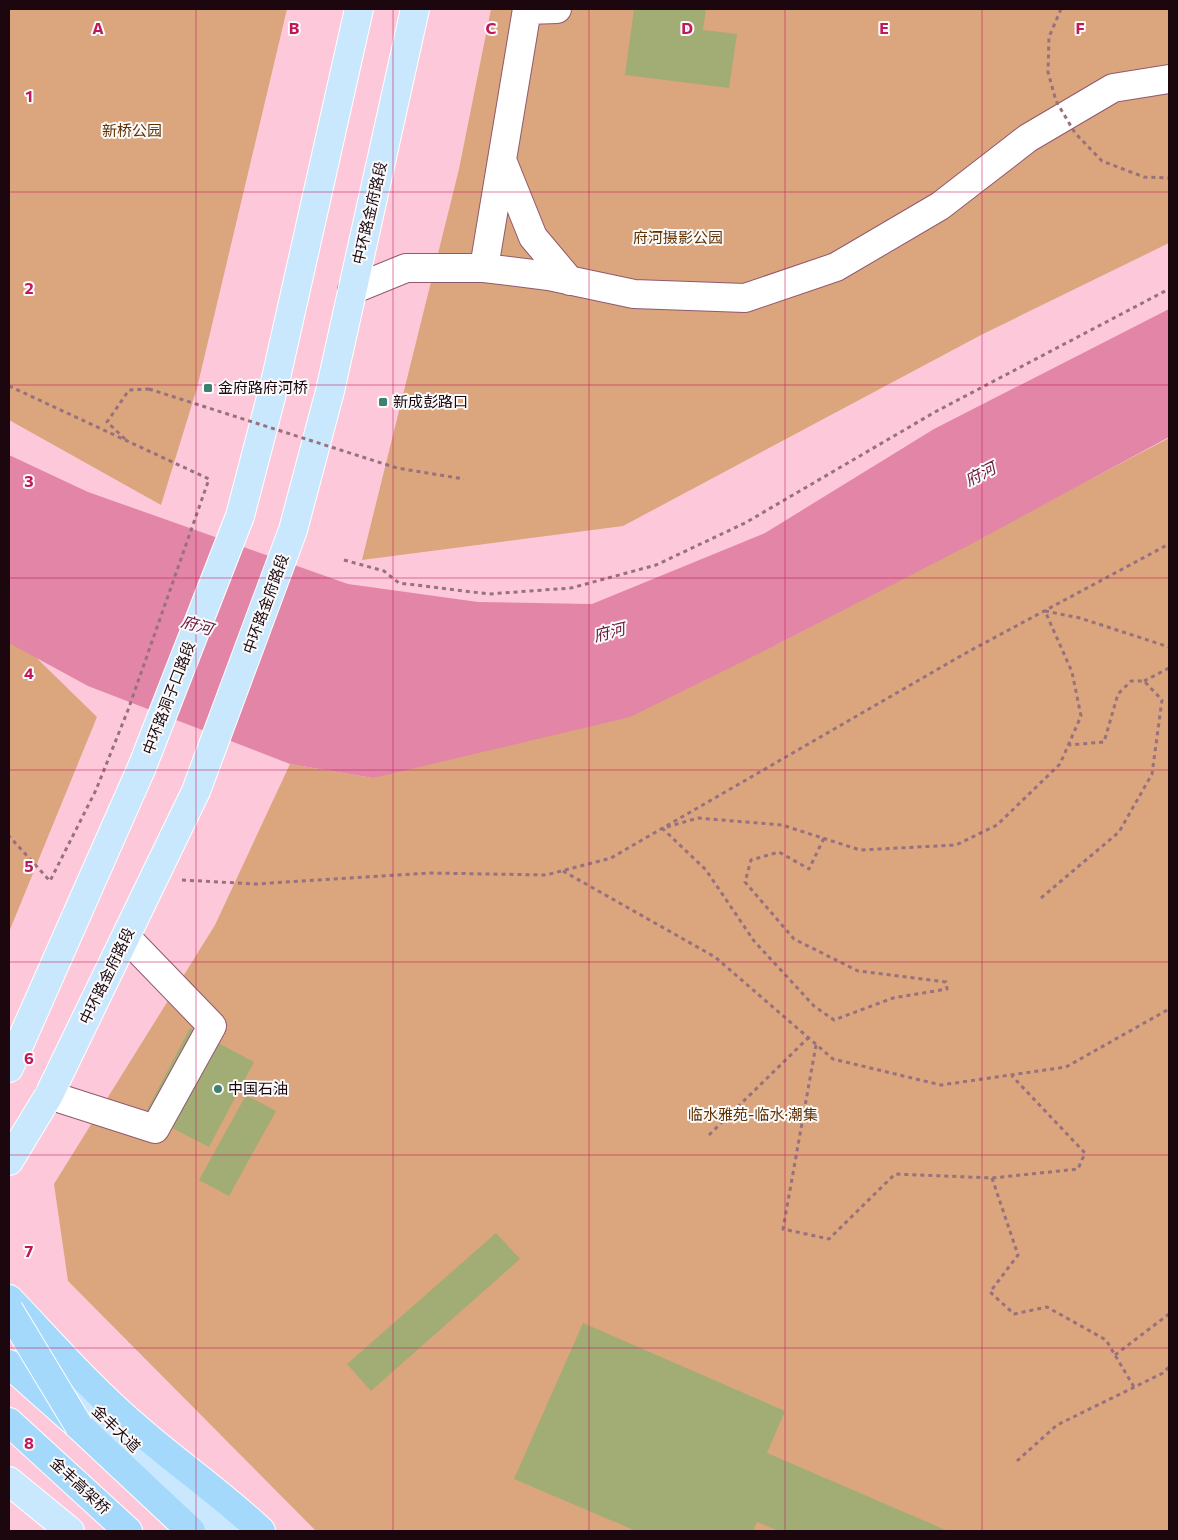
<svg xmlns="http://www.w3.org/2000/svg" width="1178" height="1540" font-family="Commissioner,'Noto Sans SC',sans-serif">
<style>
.green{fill:#dba57d}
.water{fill:#e285a7}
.building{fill:#a2ad75}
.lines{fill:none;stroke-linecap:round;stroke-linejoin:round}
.minor-casing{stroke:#91596d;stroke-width:30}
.major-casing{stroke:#fff;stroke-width:30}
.highway-casing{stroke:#fff;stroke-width:30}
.path{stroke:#97717e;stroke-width:3;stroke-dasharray:4 4;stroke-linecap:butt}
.minor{stroke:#fff;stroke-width:28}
.major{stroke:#c9e8fd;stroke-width:28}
.highway{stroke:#a5d9fb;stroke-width:28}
.major-bridge-casing{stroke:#fff;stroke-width:30;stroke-linecap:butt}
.highway-bridge-casing{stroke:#fff;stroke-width:30;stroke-linecap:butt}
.path-bridge{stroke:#97717e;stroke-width:3;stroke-dasharray:4 4;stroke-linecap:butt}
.major-bridge{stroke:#c9e8fd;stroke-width:28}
.highway-bridge{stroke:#a5d9fb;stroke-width:28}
.grid{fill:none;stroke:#c2185b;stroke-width:1;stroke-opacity:0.55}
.poi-dot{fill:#3e8071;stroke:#fafafa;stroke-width:2}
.labels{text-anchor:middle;stroke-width:4;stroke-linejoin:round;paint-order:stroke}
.park-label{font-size:15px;fill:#613000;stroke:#fafafa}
.street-label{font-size:15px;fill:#1c070f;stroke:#fafafa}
.poi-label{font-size:15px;fill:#1c070f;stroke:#fafafa;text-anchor:start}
.water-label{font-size:16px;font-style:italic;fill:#6b183e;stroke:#fafafa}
.grid-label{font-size:16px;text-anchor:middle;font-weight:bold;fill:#c2185b;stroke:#fafafa;stroke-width:4;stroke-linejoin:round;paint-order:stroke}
</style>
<rect width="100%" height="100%" fill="#fdc9da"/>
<path class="green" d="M9 9H287L197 388 161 505 9 420Z
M491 9H1169V243L981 335 623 526 362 560 459 169Z
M1169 438V1531H316L68 1281 54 1184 215 925 290 764 373 778 776 645Z
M9 631 97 717 9 932Z"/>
<path class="water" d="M1169 309V437L973 543 776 645 630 717 373 778 290 764 88 686 9 643V455L88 492 348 584 478 602 592 604 765 533 934 429Z"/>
<path class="building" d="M634 9H706L703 30 737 34 729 88 625 75Z
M190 1028 254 1062 209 1147 145 1114Z
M246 1095 276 1111 229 1196 199 1180Z
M496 1233 520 1259 371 1391 347 1364Z
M583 1323 785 1411 767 1453 948 1531H779L757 1522 753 1531H636L514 1479Z"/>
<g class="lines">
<g class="minor-casing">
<path id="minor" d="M527 10 557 9
M502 160 533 237 570 281
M484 268 527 9
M352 290 406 268H484L549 276 634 294 745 298 836 267 940 206 1028 138 1113 88 1169 79
M49 1095 155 1129 212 1026 126 937"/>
</g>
<g class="major-casing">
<path id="major" d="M240 516 276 378 359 9
M9 1068 142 767
M9 1161 49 1095 196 791 293 530 330 391 415 9
M42 1358 224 1531
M9 1481 70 1531"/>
</g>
<g class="highway-casing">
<path id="highway" d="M9 1299C51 1343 91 1389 138 1429 178 1464 222 1494 261 1531
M9 1364 79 1426 191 1531
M9 1422 128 1531"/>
</g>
<path class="path" d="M9 386 209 479 128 710 96 790 50 881 9 836
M125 439 107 422 129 390 149 389
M344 560 384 571 399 583 489 594 571 588 656 565 745 523 935 412 1169 289
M1045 611 1080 618 1169 647
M1144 681 1169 668
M667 827 698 818 782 825 860 850 956 845 997 825 1060 764 1081 716 1072 672 1045 611
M662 828 706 870 754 941 814 1006 834 1020 893 998 947 989 946 982 858 971 794 939 745 882 751 860 779 852 809 869 824 838
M563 871 715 957 833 1059 941 1085 1066 1067 1169 1009
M182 880 256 884 430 873 546 875 611 858 964 654 1169 544
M1041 898 1119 832 1152 774 1162 700 1144 681H1131L1118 694 1104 742 1069 745
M816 1045 783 1229 829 1239 895 1174 992 1178 1078 1169 1085 1153 1012 1076
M709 1135 808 1038
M992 1178 1018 1255 990 1292 1014 1314 1047 1307 1106 1340 1134 1387
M1115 1355 1169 1314
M1017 1461 1057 1425 1163 1373 1169 1367"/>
<use href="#minor" class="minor"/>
<use href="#major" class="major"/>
<use href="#highway" class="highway"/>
<g class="major-bridge-casing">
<path id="major-bridge" d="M142 767 240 516"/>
</g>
<g class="highway-bridge-casing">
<path id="highway-bridge" d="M9 1310 79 1426"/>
</g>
<path class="path-bridge" d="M1061 9 1049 37 1048 72 1056 101 1075 133 1102 161 1144 177 1169 178
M149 389 397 468 464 479"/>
<use href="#major-bridge" class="major-bridge"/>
<use href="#highway-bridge" class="highway-bridge"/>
</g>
<path class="grid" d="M196 9V1531M393 9V1531M589 9V1531M785 9V1531M982 9V1531M9 192H1169M9 385H1169M9 578H1169M9 770H1169M9 962H1169M9 1155H1169M9 1348H1169"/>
<g class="poi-dot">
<rect x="203" y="383" width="10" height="10" rx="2.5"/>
<rect x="378" y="397" width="10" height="10" rx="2.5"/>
<circle cx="218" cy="1089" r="5"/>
</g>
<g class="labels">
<g class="park-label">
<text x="132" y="136">新桥公园</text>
<text x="678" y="243">府河摄影公园</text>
<text x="753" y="1120">临水雅苑-临水·潮集</text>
</g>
<g class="street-label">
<text transform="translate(370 213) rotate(-77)" y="5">中环路金府路段</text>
<text transform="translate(266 604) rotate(-70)" y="5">中环路金府路段</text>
<text transform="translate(169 698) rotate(-69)" y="5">中环路洞子口路段</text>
<text transform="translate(107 976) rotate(-64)" y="5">中环路金府路段</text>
<text transform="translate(116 1429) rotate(44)" y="5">金丰大道</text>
<text transform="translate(80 1486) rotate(43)" y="5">金丰高架桥</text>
</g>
<g class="poi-label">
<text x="218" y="393">金府路府河桥</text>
<text x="393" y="407">新成彭路口</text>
<text x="228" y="1094">中国石油</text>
</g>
<g class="water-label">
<text transform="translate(980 474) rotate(-27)" y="6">府河</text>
<text transform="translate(197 625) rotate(16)" y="6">府河</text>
<text transform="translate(609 632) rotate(-14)" y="6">府河</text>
</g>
</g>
<g class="grid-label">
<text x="98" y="34">A</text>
<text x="294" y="34">B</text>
<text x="491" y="34">C</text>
<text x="687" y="34">D</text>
<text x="884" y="34">E</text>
<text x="1080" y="34">F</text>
<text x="29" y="102">1</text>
<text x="29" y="294">2</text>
<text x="29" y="487">3</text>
<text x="29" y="679">4</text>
<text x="29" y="872">5</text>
<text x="29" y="1064">6</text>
<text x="29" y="1257">7</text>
<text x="29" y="1449">8</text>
</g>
<rect width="1178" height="1540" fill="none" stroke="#1c070f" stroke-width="20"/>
</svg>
